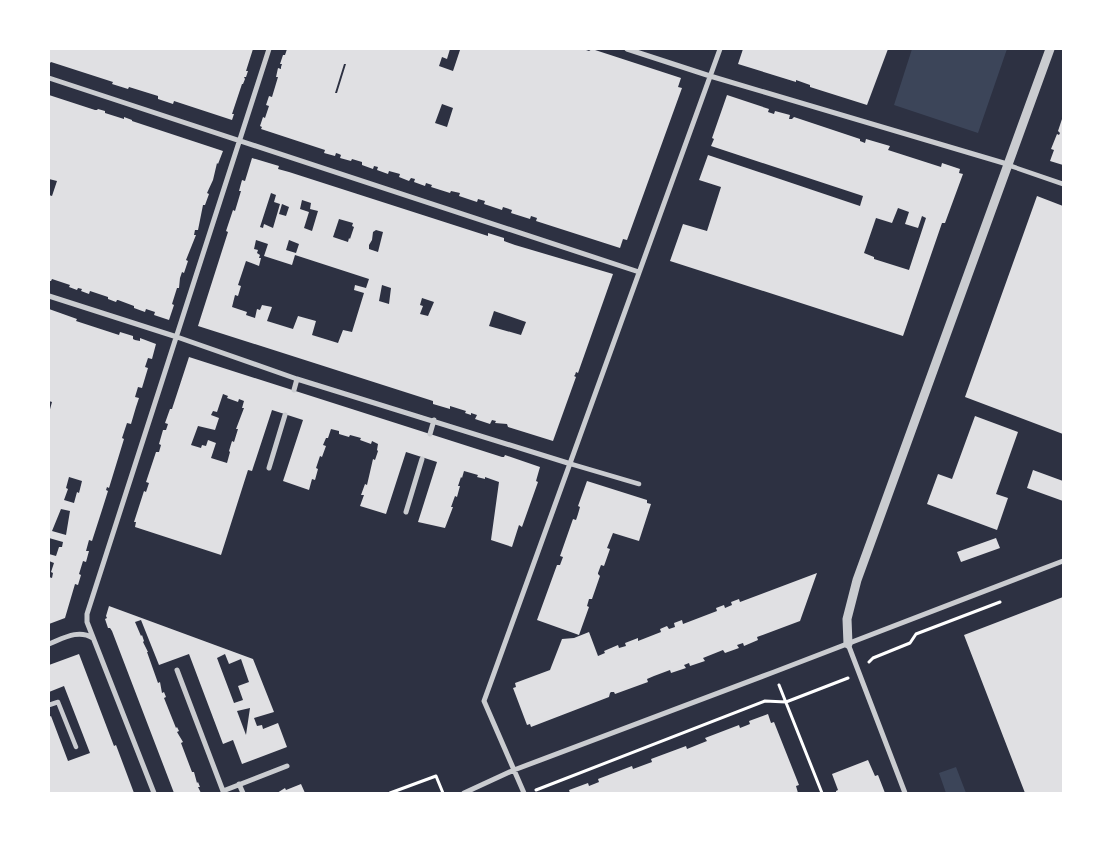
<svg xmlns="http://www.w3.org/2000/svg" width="1112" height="842" font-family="Helvetica,sans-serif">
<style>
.green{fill:#3c4559}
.building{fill:#e0e0e3;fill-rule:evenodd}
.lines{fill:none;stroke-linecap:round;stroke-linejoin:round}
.path{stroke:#fff;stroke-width:3}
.pedestrian{stroke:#caccd0;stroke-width:4.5}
.minor{stroke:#caccd0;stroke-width:5}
.tertiary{stroke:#caccd0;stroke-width:9}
</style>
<rect width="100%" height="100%" fill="#2d3142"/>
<path class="green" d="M912 49H1007L978 133 894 105Z
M956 767 966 793H946L939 773Z"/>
<path class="building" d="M49 49H253L246 71H248L246 77H244L245 79 243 84H242L232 114H234L232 120 174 101 173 104 158 99V96L129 87 128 89 112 84 113 82 51 62 49 64Z
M287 49H450L447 59 442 57 439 66 453 71 460 50 457 49H583L589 51 592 49 681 78 678 87 682 88 627 240 623 239 620 248 536 221 537 218 531 216 530 219 511 213 512 210 503 207 502 210 484 204 485 201 478 199 477 202 459 196 460 193 451 191 450 193 431 187 432 185 426 183 425 186 414 182 415 179 411 178 409 181 399 177 400 174 389 171 388 174 377 170 378 167 374 166 373 169 362 165V162L352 159 351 161 340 158 341 155 339 154 336 153 335 156 324 153 325 150 261 129 262 127 260 126 263 117 265 118 269 106 266 105 269 96 272 97 278 77H276L278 68 281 69V67L282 64H280L283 55H285ZM344 64H346L337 93H335ZM442 104 453 108 447 127 435 123Z
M743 49H888L867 105 810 87V85L796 80V82L738 64Z
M49 95 95 110H97L98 109 105 111V113L124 119V117L132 120V121L223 151 218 164 217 163 213 180 207 193 209 194 205 205H203L198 230H195L194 235H196L186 260 188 261 184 273 182 272 180 278 179 288H177L172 304 174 305 169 320 154 315 155 312 146 309 145 312 134 308V306L118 300H117L116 302 108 299V297L90 291 89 294 81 291 82 289 78 288 77 290 69 287 70 285 52 279 51 281H49V195L52 196 57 181 49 179Z
M727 95 769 109 768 112 774 114 775 111 790 115 789 119H792L794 117 860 139V141L865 143 866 139 890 146 888 150 941 167 942 163 960 169 959 173 963 174 945 223H942L903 336 670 261 683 224 707 231 721 187 699 180 708 155 860 206 863 196 711 146 714 139 712 138ZM898 208 909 212 905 224 918 228 922 216 926 218 909 270 874 259V257L864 253 876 218 892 223Z
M1063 116V165L1050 161 1054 150 1051 149 1057 134 1059 135 1060 133 1058 131Z
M252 158 279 166 278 169 289 172 488 236V233L504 238V241L515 245 613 274 578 373 576 372 575 375 574 376 576 377 553 441 508 427 507 424 495 423 496 421 492 420 490 424 475 419 477 415 471 413V415L465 413 466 411 450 406V409L433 404V401L198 326 228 232 226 231 233 210 235 211 241 191H239L242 180 245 181ZM271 193 276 195 274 202 280 204 273 228 264 224 263 228 260 227ZM302 200 311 203 310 209 318 211 312 231 304 228 309 212 300 209ZM282 204 289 207 286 216 279 214ZM339 219 353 223 352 226 354 227 350 239 349 238 348 242 333 237ZM376 230 383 232 378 252 369 249V245L372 240 373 232ZM256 240 268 244 264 256 292 265 295 255 369 279 366 288 355 285 354 290 364 293 352 332 343 330 338 343 312 335 316 321 298 316 293 329 267 321 272 307 262 305 260 310 257 309 255 318 246 315 247 312 232 307 235 295 238 296 241 286 238 285 246 261 259 266 261 258H259L260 255 257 253 258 250 254 249ZM289 240 299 244 296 253 286 250ZM382 285 391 288 389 304 379 301ZM422 298 434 302 428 316 420 314 423 306 420 305ZM494 311 526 322 521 335 489 326Z
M1037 196 1063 206V434L965 397Z
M49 309 77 319 76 321 119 335 120 332 133 336V339L135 340 140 341V338L156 344 152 359 148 358 145 367 148 368 142 388 138 387 135 397 139 398 136 407 131 424 127 423 122 438 124 439 109 488 107 487 106 490 108 491 102 510 92 541 89 540 86 551H89L86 562 83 561 79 574 81 575 78 585 75 584 65 618 49 624V577L52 578 53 573 51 572 54 563 49 561V554L56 556 59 547H62L63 542 49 538V413L52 402 49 401ZM69 477 82 481 79 493 77 492 74 503 64 500 68 489 66 488ZM61 509 70 511 66 535 52 531Z
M189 357 502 457H504L505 455 540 467 536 481 538 482 522 527 519 525 512 547 491 540 499 482 485 477V479L477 477 478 475 464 471 462 478 461 477 458 486H460L457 497 455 496 451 507H453L445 528 418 522 437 462 406 452 386 514 360 506 364 495H361L365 484 367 485 373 459 375 460 378 451 377 450 378 444 372 441 371 444 360 440 361 438 350 435 349 437 339 434V431L331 429 328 438H326L323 445 326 446 322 457 320 456 316 468 318 469 315 480 312 479 309 490 283 481 303 420 272 410 252 471 248 470 221 555 135 527 136 522H134L144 491 146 492 149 483 146 482 156 452H159L161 445 159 444 163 430H166L168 424 165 423 170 409H172ZM223 394 228 396 227 398 238 402 239 399 244 401 242 408H244L236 429H238L234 442 232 441 229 451 230 452 227 463 211 458 216 443 208 440 206 446 202 445 201 448 191 445 198 426 215 430 219 418 211 415 213 411 217 412Z
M975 416 1018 432 996 494 1008 498 997 530 927 504 938 474 952 479Z
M1033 470 1063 481V501L1027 488Z
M587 481 647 500V503L651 504 639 541 613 533 607 548 610 549 604 566 601 565 598 573V574L600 576 592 599H589L587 606 589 607 579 635 537 620 557 565H560L563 557 560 556 573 519 576 520 578 514 580 507 578 506Z
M996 538 1000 548 961 562 957 552Z
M817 573 800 621 757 637 758 640 744 646 743 643 737 645 739 648 725 653 723 650 703 658 705 661 690 666 689 663 684 665 686 668 671 673 670 670 654 676 647 679 648 682 615 694 614 692H611L610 693 609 697 531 727 530 724 527 725 513 688 516 687 515 683 550 670 562 639 574 638 589 632 598 656 605 653 604 651 618 645 619 648 626 646 625 643 638 638V641L661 632 660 629 667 626 669 629 675 627 674 623 682 620 683 624 717 611 716 608 724 605 725 608 732 605 731 602 739 599 740 602Z
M1063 597V793H1025L964 635Z
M109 606 253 659 274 712 254 718 257 726 262 725 263 729 278 723 287 747 242 764 233 740 223 744 189 654 159 665 141 620 135 622 141 636 142 635 144 641 143 642 148 652H147L158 683 160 682 162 693 164 692 166 697 164 698 176 728 177 727 179 731 177 732 183 742 181 743 192 772H194L197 783 198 782 200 787H198L201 793H174L112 631 110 628H108L105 619 107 618 106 616ZM225 654 229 664 241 659 249 682 238 686 243 700 234 703 217 658ZM250 708 246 735 237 711Z
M79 654 114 746 116 745 134 793H49V717L51 716 68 761 90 753 64 686 49 692V665Z
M768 714 771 723 774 722 799 785 796 786 798 793H688L687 792 684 793H570L569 790 588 783 589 786 599 782 598 779 632 766 633 769 652 762 651 759 686 746 687 749 707 741 705 738 739 725 740 728 750 724 749 721Z
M868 760 875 776 878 775 885 793H836V791L838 790 832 774Z
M301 784 305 793H277L285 788 286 790Z"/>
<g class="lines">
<path class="path" d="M869 662 873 658 910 643 916 634 1000 602
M779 685 822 793
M536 790 765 701 786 702 848 678
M390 793 436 776 443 793"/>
<path class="pedestrian" d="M1008 165 1063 184
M571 464 639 484
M49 705 58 702 76 747"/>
<path class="minor" d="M627 49 710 76 1007 164
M49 78 639 272
M49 296 177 337 297 379 571 464
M294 390 297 379
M430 434 434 420
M269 468 285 415
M406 512 422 459
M49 644C64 638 78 629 93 638
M848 644 905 793
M177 670 223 791 287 766
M239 784 243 793
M154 793 87 622V614L269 49
M464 793 514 770 774 672 1063 561
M524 793 484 701 720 49"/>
<path class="tertiary" d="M848 644 847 619 857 580 1050 49"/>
</g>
<rect width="1112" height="842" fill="none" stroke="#ffffff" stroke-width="100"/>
</svg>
